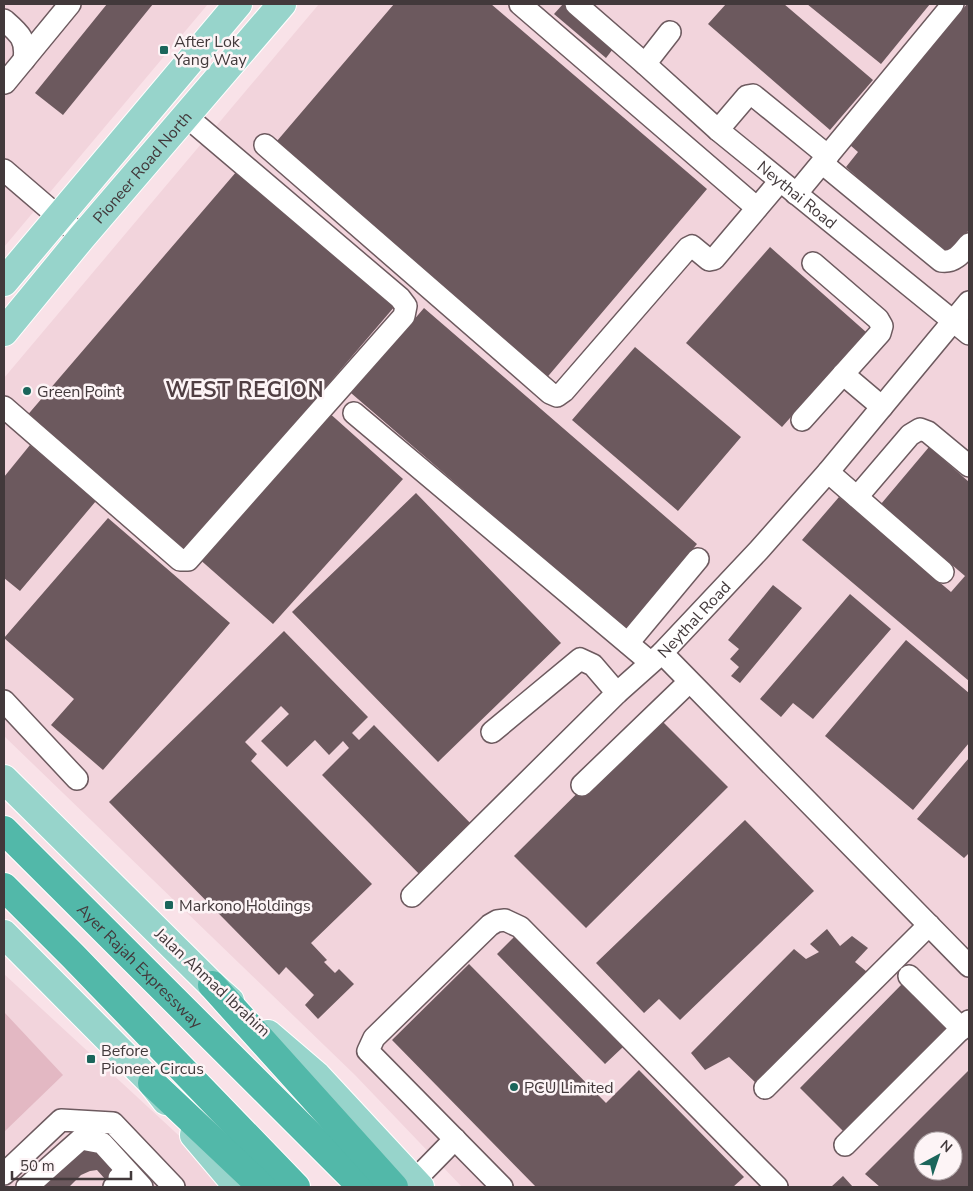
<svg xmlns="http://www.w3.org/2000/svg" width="973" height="1191" font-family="'Nunito Sans',sans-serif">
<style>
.built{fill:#f2d4dc;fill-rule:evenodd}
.green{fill:#e3b8c3}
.building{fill:#6c595e;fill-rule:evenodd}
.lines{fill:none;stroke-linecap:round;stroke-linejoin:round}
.minor-casing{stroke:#6d5a5f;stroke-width:24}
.major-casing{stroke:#fff;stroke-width:30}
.highway-casing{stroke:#fff;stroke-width:30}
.minor{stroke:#fff;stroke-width:21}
.major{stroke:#97d4cb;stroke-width:28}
.highway{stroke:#52b8a9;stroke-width:28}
.poi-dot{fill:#1b655b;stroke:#fdf4f6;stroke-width:2}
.labels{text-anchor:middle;stroke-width:5;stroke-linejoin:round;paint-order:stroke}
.poi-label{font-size:16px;fill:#42393b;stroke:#fdf4f6;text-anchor:start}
.street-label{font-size:16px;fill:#42393b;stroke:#fdf4f6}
.district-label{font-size:21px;font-weight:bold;letter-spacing:1px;fill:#4f3e42;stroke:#fdf4f6}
</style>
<rect width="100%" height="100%" fill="#f9e2e8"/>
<path class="built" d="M4 4H208L4 247Z
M319 4H969V1187H462L355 1075 4 736V378ZM923 1141H953V1171H923Z
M4 974 227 1180 233 1187H4Z"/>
<path class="green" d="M4 1012 63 1075 4 1132Z"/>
<path class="building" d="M107 4H153L63 115 35 93Z
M394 4H491L707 189 544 381 271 148Z
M563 4H568L616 45 606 58 554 14Z
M726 4H784L873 80 830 130 708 24Z
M807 4H930L881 64Z
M967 4H969V230L954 248 941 253 852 181 856 176 846 167 858 152 850 145Z
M237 171 395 306 184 553 25 418Z
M770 247 866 332 782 427 686 343Z
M424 308 697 544 625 629 351 393Z
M635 347 741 437 678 511 572 420Z
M327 411 403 479 273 624 197 557Z
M30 445 96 501 20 591 4 578V477Z
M929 447 969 482V681L802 540 839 497 951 592 965 576 881 504Z
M416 493 561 643 438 762 292 612Z
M108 518 230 623 103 770 51 725 74 699 4 638Z
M773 585 802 608 740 683 731 676 739 667 730 659 739 649 728 640Z
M850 594 891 629 813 719 793 703 781 717 760 699Z
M284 631 368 717 352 733 359 740 374 725 478 831 426 881 322 775 349 748 343 741 329 755 315 740 287 767 261 741 289 714 281 706 245 742 257 754 251 761 372 884 311 943 327 960 324 962 335 973 339 969 354 984 318 1019 305 1005 314 995 286 967 279 975 109 802Z
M906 640 969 693V743L913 810 825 736Z
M656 715 728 787 586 928 514 856Z
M969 758V853L964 858 917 819Z
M745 820 814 891 680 1020 659 999 644 1013 596 963Z
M827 929 840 946 852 936 868 948 855 962 872 976 758 1085 729 1057 705 1070 691 1053 794 949 806 959 819 952 810 944Z
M514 937 623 1047 605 1064 497 954Z
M469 964 606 1103 639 1070 744 1177 733 1187H536L392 1040Z
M903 983 947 1027 844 1132 800 1088Z
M969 1070V1187H880L865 1174ZM923 1141H953V1171H923Z
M88 1147 129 1165 107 1185 105 1179 97 1170 90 1171 81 1175 69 1187H43L83 1149Z
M843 1176 853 1187H831Z"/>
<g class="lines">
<g class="minor-casing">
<g id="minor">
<path d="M520 4 757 208"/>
<path id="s1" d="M576 4 645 64 718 130 969 334"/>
<path d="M4 20C19 33 27 39 24 60"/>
<path d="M645 64 670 32"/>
<path d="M5 83 70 4"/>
<path d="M718 130 747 96 753 95 828 156"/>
<path d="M265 145 550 393 557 396 564 391 688 248 692 246 709 260 714 259 780 181"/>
<path d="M822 163 941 261C954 263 961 254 969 244"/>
<path d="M4 170 82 237"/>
<path d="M796 194 953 4"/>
<path d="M843 374 882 407"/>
<path d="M4 407 180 560H188L404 316 406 306 400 298 186 116"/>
<path d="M354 413 650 662"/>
<path d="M802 420 880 333 882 326 878 319 813 263"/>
<path d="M828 472 943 572"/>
<path d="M857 497 910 435 920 429 928 432 969 466"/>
<path d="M628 643 698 559"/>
<path d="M662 653 969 966"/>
<path d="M4 701 77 779"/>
<path d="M492 732 580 659 593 665 617 693"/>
<path d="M582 785 689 682"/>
<path id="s2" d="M412 896 617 693 662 653 759 550 828 472 969 302"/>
<path d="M909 976 962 1029"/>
<path d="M765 1088 929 925"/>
<path d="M845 1145 969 1021"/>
<path d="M4 1174 61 1120 113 1123 174 1187"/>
<path d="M414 1181 455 1139"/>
<path d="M27 1187 81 1139 102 1143 142 1187"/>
<path d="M114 1187 120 1182 119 1178"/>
<path d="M502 1187 368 1051 374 1038 490 925 497 921 505 920 520 927 777 1187"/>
</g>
</g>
<g class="major-casing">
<g id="major">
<path d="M4 282 238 4"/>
<path id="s3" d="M4 332 82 237 282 4"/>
<path d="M4 779 212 985 230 1001"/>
<path d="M4 934 152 1083 166 1101"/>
<path d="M268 1034 317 1076 420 1187"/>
<path d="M194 1135 238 1187"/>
</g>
</g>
<g class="highway-casing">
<g id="highway">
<path id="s4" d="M4 830 362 1187"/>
<path d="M4 887 73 956 296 1187"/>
<path d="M212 985 394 1187"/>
<path d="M152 1083 262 1187"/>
</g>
</g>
<use href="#minor" class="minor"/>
<use href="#major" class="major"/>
<use href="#highway" class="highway"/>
</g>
<g class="poi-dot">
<rect x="159" y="45" width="10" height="10" rx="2.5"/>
<circle cx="27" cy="391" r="5"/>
<rect x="164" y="900" width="10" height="10" rx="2.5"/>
<rect x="86" y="1054" width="10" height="10" rx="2.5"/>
<circle cx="514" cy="1087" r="5"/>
</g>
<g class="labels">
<g class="poi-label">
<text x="174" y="47">After Lok<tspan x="174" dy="18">Yang Way</tspan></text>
<text x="37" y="397">Green Point</text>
<text x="179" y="911">Markono Holdings</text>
<text x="101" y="1056">Before<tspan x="101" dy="18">Pioneer Circus</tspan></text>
<text x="524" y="1093">PCU Limited</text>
</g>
<g class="street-label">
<text dy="6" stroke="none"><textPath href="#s3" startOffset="215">Pioneer Road North</textPath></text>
<text dy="6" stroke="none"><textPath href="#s1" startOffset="292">Neythai Road</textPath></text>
<text dy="6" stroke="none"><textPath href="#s2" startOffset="395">Neythal Road</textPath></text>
<text dy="6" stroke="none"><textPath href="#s4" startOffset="192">Ayer Rajah Expressway</textPath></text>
<text transform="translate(213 982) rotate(43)" y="6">Jalan Ahmad Ibrahim</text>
</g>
<g class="district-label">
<text x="245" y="397">WEST REGION</text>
</g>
</g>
<rect width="973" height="1191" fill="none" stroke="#42393b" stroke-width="10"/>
<g transform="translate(938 1156) rotate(40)"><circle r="24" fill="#fdf4f6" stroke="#b2a9ab"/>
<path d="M0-4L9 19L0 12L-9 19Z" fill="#1b655b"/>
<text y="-8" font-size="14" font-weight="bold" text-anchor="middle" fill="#42393b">N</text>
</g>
<path d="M12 1171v8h119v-8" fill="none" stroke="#42393b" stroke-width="2.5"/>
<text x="20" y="1171" font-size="15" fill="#42393b" stroke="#fdf4f6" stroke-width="4" paint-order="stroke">50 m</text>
</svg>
